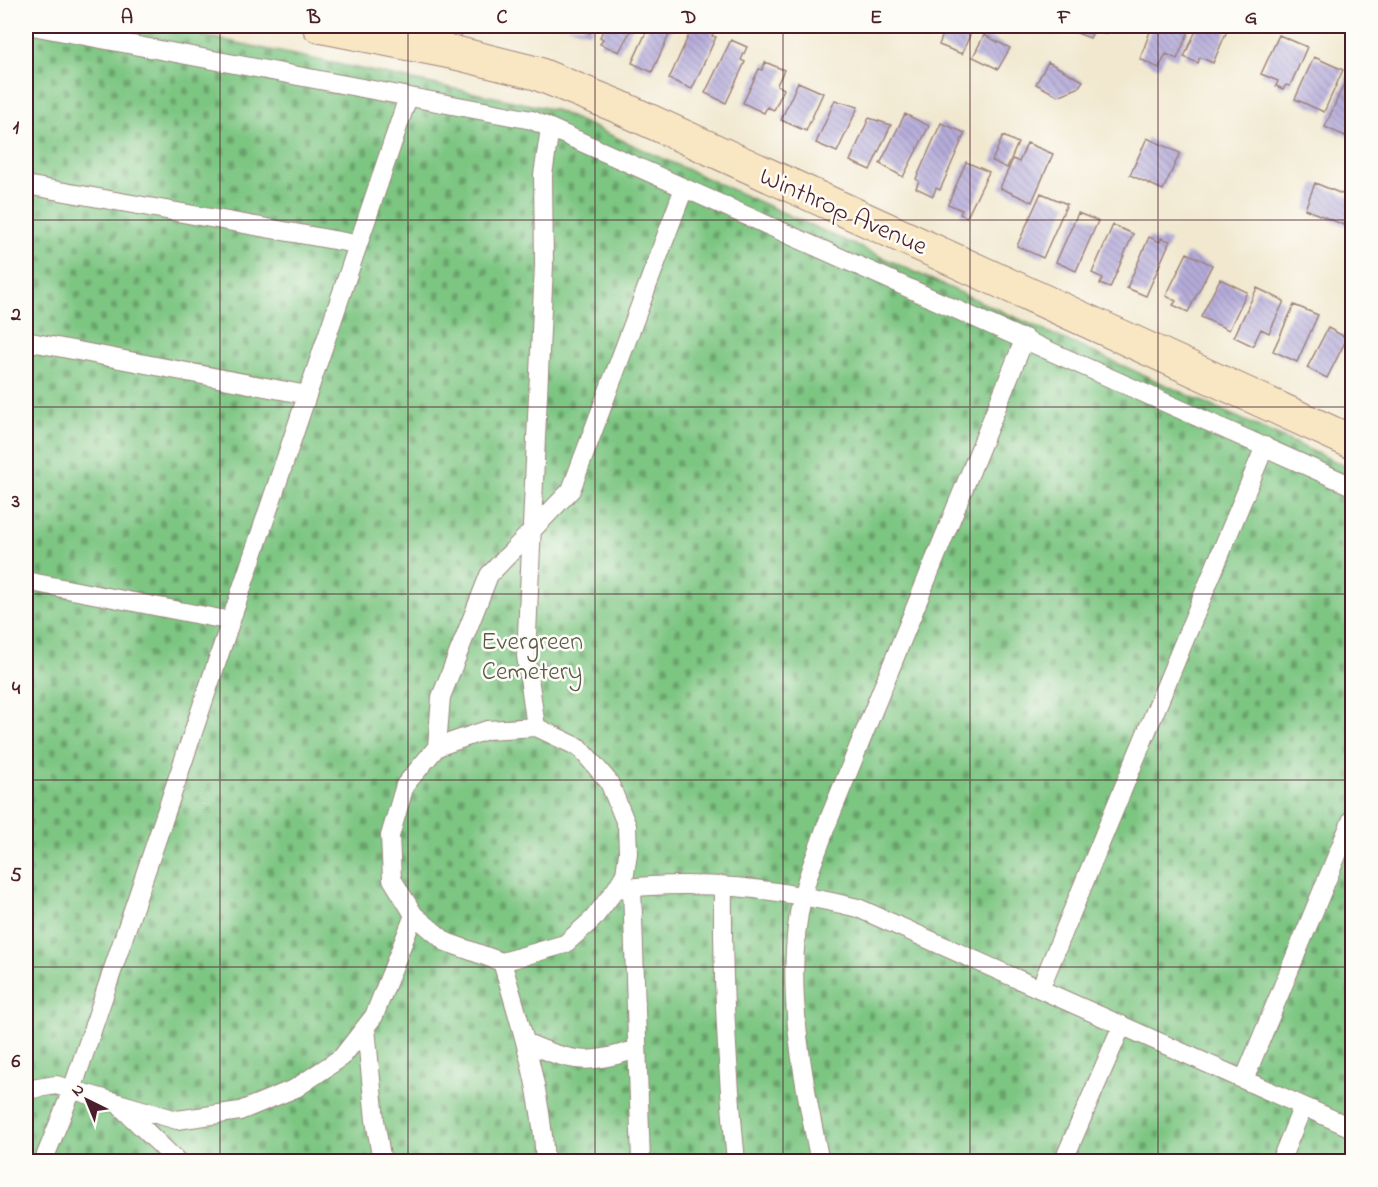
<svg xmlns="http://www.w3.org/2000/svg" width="1378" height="1187" font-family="'Indie Flower',sans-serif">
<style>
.cemetery{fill:url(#cemetery-stones);stroke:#647256;stroke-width:1.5}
.building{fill:url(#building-back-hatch)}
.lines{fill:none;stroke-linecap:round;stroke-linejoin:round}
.service-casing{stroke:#9e847d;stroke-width:20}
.secondary-casing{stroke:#9e847d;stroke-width:35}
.service{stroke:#fff;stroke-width:18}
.secondary{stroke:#f9e7c3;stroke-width:33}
.grid{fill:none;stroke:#4a1f2b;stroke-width:1.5;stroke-opacity:0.55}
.labels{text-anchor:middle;stroke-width:5;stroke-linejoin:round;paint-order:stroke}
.street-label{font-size:26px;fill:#4a1f2b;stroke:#fdfcf7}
.park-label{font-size:26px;fill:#5c5949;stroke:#fdfcf7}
.neatline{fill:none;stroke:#4a1f2b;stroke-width:2}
.grid-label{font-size:20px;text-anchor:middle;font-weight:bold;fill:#4a1f2b}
</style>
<defs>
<pattern id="cemetery-stones" width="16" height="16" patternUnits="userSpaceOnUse" patternTransform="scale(1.5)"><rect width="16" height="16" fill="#7dc682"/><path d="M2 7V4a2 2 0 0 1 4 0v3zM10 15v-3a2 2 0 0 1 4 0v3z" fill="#68a06b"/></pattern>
<pattern id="building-back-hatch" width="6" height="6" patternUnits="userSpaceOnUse" patternTransform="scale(1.5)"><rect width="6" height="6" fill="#b5acda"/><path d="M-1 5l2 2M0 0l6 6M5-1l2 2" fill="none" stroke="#958bb1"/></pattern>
</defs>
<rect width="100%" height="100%" fill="#fdfcf7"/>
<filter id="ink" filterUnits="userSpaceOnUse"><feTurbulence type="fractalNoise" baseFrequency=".0167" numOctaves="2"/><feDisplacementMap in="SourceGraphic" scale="12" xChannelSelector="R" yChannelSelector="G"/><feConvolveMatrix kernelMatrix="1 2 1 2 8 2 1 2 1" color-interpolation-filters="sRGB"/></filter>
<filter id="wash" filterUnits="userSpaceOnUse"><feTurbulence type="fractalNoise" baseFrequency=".008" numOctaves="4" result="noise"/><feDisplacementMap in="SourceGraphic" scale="24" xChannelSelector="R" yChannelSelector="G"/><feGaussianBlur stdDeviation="1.35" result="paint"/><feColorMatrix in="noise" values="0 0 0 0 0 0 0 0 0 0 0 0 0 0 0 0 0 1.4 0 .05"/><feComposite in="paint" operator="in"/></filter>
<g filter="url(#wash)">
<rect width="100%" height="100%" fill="#f1e8cf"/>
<path class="cemetery" d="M26 26H156L555 110 1352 469V1161H26Z"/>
<g id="blocks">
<path class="building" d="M566 26H594L590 33Z
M605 26H633L619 52 600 44 603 39 600 37Z
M649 26H673L652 72 632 63Z
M693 26H716L712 36 716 37 692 89 669 79Z
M946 26H962L972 30 962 54 939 45Z
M1081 26H1108L1105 34 1094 30 1090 38 1077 33Z
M1152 26H1191L1177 59 1166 54 1159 68 1140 59Z
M1198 26H1229L1213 63 1200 57 1198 63 1184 57Z
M984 35 1010 48 998 69 973 57Z
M1279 35 1307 47 1290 86 1286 85 1283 89 1276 86 1278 81 1261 74Z
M731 40 747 47 741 60 745 62 726 103 705 93Z
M1314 57 1343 70 1324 112 1295 99Z
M765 62 784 70 777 85 784 89 774 110 767 107 764 113 743 103 759 69 762 70Z
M1048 62 1083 81 1078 88 1058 96 1036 84Z
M1352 65V139L1325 127Z
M798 82 823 93 806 131 781 120Z
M835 100 858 107 837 152 816 143Z
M905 114 929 126 903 177 880 164Z
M869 118 891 125 870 170 850 161Z
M941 123 965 133 940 190 936 188 933 196 916 188 919 181 916 179Z
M1003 136 1018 143 1007 168 992 161Z
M1147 138 1180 153 1163 190 1130 175Z
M1027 143 1053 154 1032 202 1000 188 1013 159 1019 162Z
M966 162 989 172 967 217 960 214 962 210 948 204Z
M1315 183 1352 198V218L1349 227 1305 209Z
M1041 193 1067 204 1043 258 1017 246Z
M1078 213 1098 221 1076 271 1056 262Z
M1113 225 1133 234 1110 288 1100 284 1103 278 1092 273Z
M1149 237 1160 242 1161 238 1170 241 1146 296 1127 288Z
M1187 253 1212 265 1188 312 1173 305 1176 301 1166 296Z
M1220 279 1247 292 1229 330 1201 317Z
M1257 288 1284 301 1269 333 1261 329 1253 346 1234 337Z
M1294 305 1318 315 1297 362 1273 351Z
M1328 328 1347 338 1327 378 1307 368Z"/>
</g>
</g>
<g filter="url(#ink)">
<use href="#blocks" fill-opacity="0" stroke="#9e847d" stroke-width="1.5"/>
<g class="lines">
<g class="service-casing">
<path id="service" d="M32 26 532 120 1352 486
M26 185 356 244
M26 341 307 395
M26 581 231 621
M536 727 580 748 609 782 627 826 628 853 625 874 616 889 593 919 565 944 502 962 446 942 414 915 392 879 390 836 405 785 437 747 487 730Z
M536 727 526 656 544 265 543 175 550 128
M437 747 441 697 489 575 571 490 684 188
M723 885C722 978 727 1069 736 1162
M632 887 641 1162
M616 889C701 879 775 888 858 908L1352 1128
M502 962C522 1028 542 1093 545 1162
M1040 989 1265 446
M366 1028 375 1120 382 1162
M527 1043C573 1063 589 1065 637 1049
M1244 1080 1352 819
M26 1090 56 1085 177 1120 240 1111 296 1088 342 1057 374 1016 414 915
M121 1107 178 1162
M43 1162 72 1090 408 97
M820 1162C803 1078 782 979 803 894 808 872 818 851 825 829L1025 338
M1063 1162 1122 1025
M1280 1162 1303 1106"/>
</g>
<g class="secondary-casing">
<path id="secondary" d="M319 26 456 53 536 73 617 106 1352 442"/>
</g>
<use href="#service" class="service"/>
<use href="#secondary" class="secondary"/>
</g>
</g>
<path class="grid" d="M220 26V1162M408 26V1162M595 26V1162M783 26V1162M970 26V1162M1158 26V1162M26 220H1352M26 407H1352M26 594H1352M26 780H1352M26 967H1352"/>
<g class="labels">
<g class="street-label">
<text transform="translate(844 210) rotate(24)" y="9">Winthrop Avenue</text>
</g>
<g class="park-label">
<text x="532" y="649">Evergreen<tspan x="532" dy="30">Cemetery</tspan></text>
</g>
</g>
<rect width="1378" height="1187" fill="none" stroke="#fdfcf7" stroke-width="66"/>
<g transform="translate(87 1100) rotate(317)" stroke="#fdfcf7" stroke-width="4.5" paint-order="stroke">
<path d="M0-4.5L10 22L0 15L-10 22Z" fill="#4a1f2b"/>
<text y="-9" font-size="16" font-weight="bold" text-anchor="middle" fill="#4a1f2b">N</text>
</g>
<rect x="33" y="33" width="1312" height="1121" class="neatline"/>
<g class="grid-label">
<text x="127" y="23">A</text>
<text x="314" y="23">B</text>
<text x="502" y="23">C</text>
<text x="689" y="23">D</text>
<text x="876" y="23">E</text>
<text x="1064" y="23">F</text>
<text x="1251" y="23">G</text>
<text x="16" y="133">1</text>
<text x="16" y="320">2</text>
<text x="16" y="507">3</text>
<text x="16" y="694">4</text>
<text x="16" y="881">5</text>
<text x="16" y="1067">6</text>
</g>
</svg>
